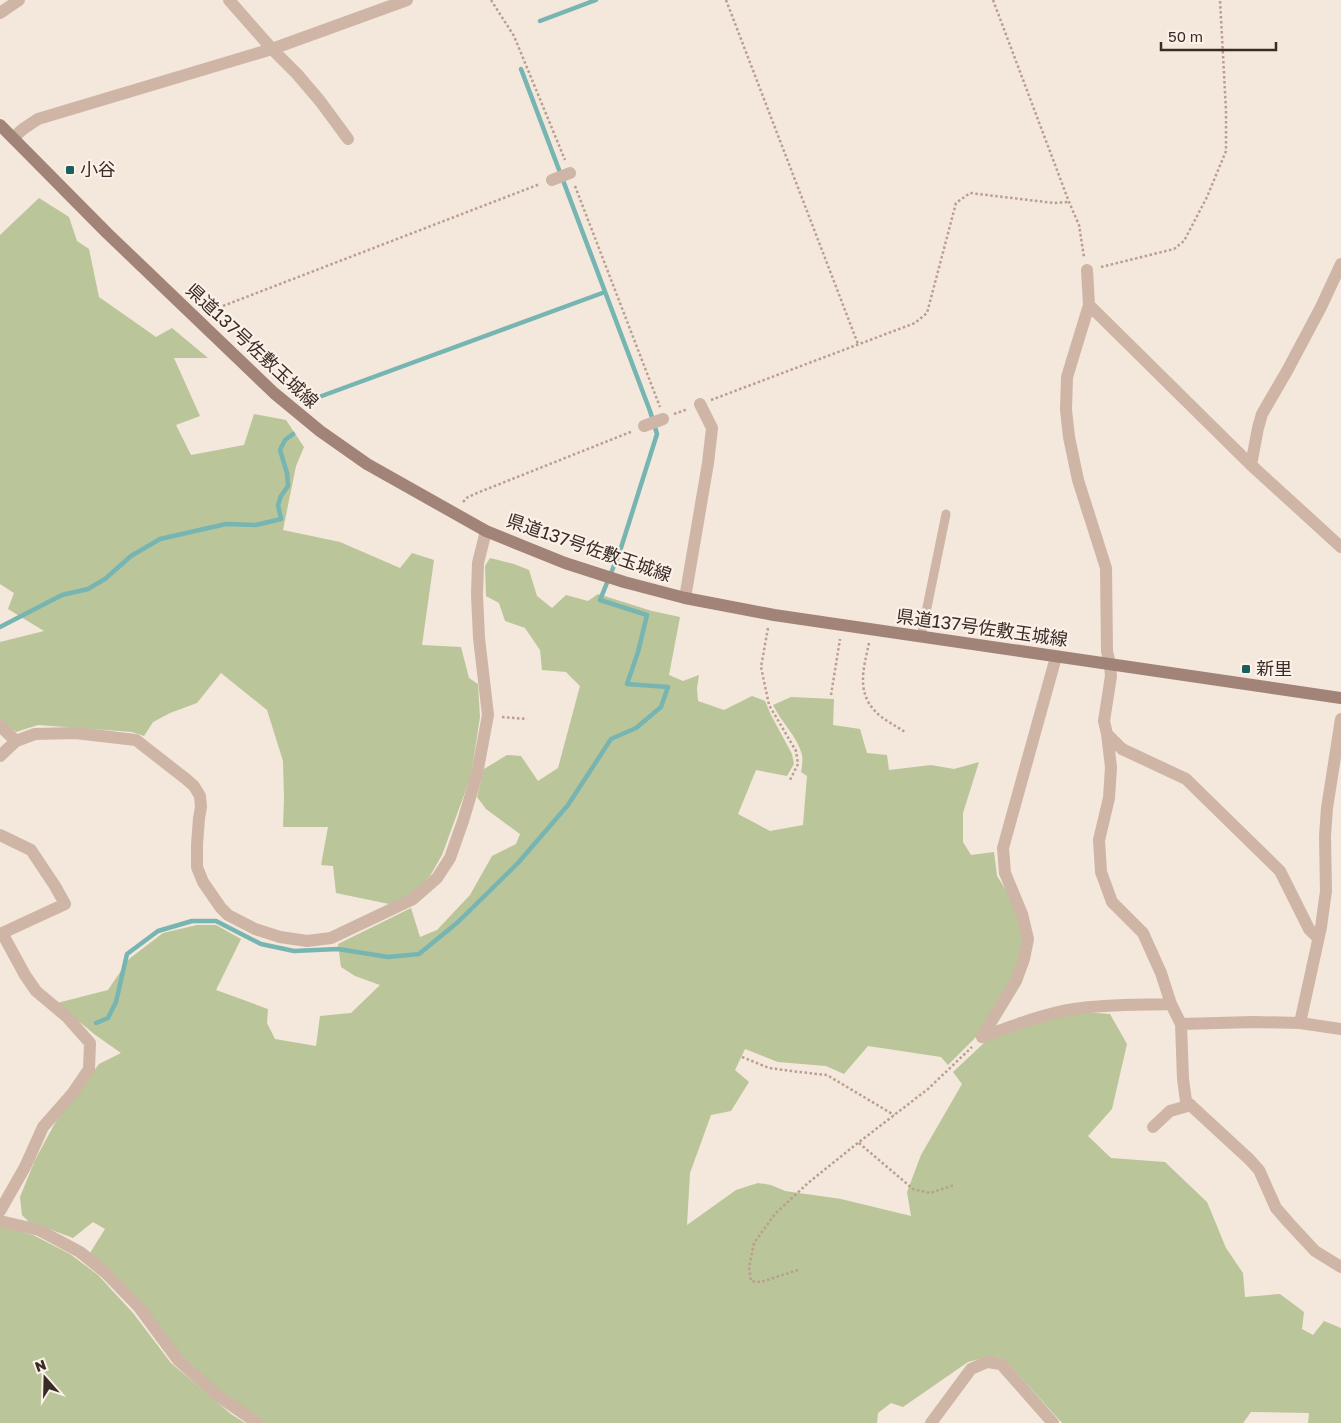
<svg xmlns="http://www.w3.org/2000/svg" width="1341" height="1423" font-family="'Golos Text','Noto Sans JP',sans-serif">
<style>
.green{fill:#bac599}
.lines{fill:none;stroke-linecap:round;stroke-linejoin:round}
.stream{stroke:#77b5b2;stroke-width:4.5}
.path{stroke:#ba9e90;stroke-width:2.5;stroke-dasharray:2.5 2.5;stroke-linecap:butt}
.lane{stroke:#ceb5a6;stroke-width:9}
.street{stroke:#ceb5a6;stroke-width:12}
.secondary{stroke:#a28377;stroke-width:12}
.poi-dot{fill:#185f5e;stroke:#fbf1e8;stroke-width:2}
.labels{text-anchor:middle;stroke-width:4.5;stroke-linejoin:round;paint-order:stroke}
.poi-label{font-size:18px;fill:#392c27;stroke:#fbf1e8;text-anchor:start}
.street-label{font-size:18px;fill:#392c27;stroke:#fbf1e8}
</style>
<rect width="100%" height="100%" fill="#f4e7db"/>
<path class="green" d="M39 198 69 217 77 241 89 249 99 297 156 337 172 328 208 358H174L200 416 176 425 191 455 244 445 254 414 286 420 304 447 296 466 283 530 340 542 400 568 412 553 434 560 422 645 461 647 469 678 478 684 480 717 471 776 442 855 430 876 409 896 389 904 336 893 333 866 321 865 328 827H283L284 799 283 761 267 710 221 673 197 703 170 713 153 722 144 736 132 732 38 725 16 732 0 720V642L44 631 8 609 14 593 0 584V235Z
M490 558 514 564 529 570 537 596 552 608 566 595 588 601 598 594 652 611 680 617 669 675 683 681 699 675 697 688 698 701 724 710 752 696 765 701 771 715 792 754 794 764 787 776 756 770 738 814 770 831 803 825 807 776 801 772C802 767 803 760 802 755 798 737 781 722 773 705L791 697 834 699 833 725 860 729 867 753 887 755 889 770 931 765 954 769 979 762 963 813V842L971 855 994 852 997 876 1011 898 1023 935 1019 962 1012 983 978 1035 948 1065 941 1057 868 1046 844 1074 826 1066 778 1062 745 1049 735 1070 749 1082 731 1111 711 1115 690 1173 687 1225 736 1190 758 1183 771 1185 785 1191 841 1199 911 1216 907 1192 921 1155 962 1084 953 1072 986 1041 1045 1020 1083 1012 1110 1014 1127 1044 1112 1109 1088 1136 1111 1158 1165 1162 1207 1202 1226 1248 1243 1273 1245 1297 1280 1294 1304 1312 1302 1329 1313 1335 1324 1321 1341 1328V1423H1308L1309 1413 1251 1412 1243 1423H1062L1003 1358 987 1357 968 1362 903 1407 891 1403 878 1413 877 1423H263L220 1391 180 1354 90 1253 105 1229 93 1222 73 1238 44 1227 31 1224 22 1215 20 1197 35 1160 55 1123 99 1064 121 1053 94 1034 57 1003 108 990 129 959 163 933 197 925H216L241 939 216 990 268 1009 267 1023 275 1039 316 1046 320 1016 351 1013 380 985 355 976 341 967 338 944 411 908 420 937 437 930 470 895 492 856 516 844 520 834 486 809 477 797 484 769 507 755 521 756 538 781 558 768 580 686 566 672 542 670 540 650 525 628 505 621 499 603 486 596 485 566Z
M0 1226 33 1235 70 1254 98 1275 133 1313 171 1363 231 1414 245 1423H0Z"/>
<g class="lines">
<path class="stream" d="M540 21 596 0
M319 397 605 292
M0 627 62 595 88 589 105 579 131 556 160 539 226 524 256 525 281 519 278 505 281 496 288 486 287 473 280 450 285 440 293 434
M96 1023 108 1018 116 1002 127 954 158 931 192 921H216L261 944 294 951 338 949 388 957 419 954 458 922 518 863 568 805 611 739 636 728 661 707 668 687 627 684 638 652 647 615 600 600 620 551 657 434 650 411 521 69"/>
<path class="path" d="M491 0 514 36 565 160
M726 0 858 344
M993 0 1069 202 1079 225 1084 257
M575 186 660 407
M1101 267 1174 249 1184 241 1207 197 1226 151V110L1220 0
M210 313 215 309 540 184
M711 400 915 323 927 313 956 203 970 193 1054 203 1069 202
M674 414 688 409
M463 502 468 497 477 493 633 431
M768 628 761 667 769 705 796 751 798 764 790 780
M869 643C864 667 856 691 875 711 882 719 896 726 905 732
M831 695 840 639
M502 717 527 719
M742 1057 769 1068 799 1072 827 1075 894 1115
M859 1143 913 1189 930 1193 954 1185
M798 1270 761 1282 751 1281 749 1267 754 1243 775 1214 808 1183 854 1146 928 1089 972 1047"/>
<path class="lane" d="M921 637 946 514"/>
<path class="street" d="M229 0 272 49 297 74 320 101 348 139
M0 13 19 0
M13 138 23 129 38 119 272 49 407 0
M552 180 570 173
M1087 270 1089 305 1067 377 1066 410 1069 437 1078 480 1106 568 1107 651 1110 665 1111 676 1104 721 1107 734 1122 749 1186 779 1280 871 1309 929 1318 938
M1089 305 1251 465 1341 547
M644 426 663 419
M1251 465 1258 428 1262 414 1287 371 1321 307 1341 264
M685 598 708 463 712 428 700 404
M1341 719 1327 808 1325 836 1326 891 1321 927 1300 1023 1341 1029
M0 726 16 741
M1107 734 1111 767 1109 798 1099 840 1101 872 1112 902 1143 933 1161 973 1171 1004 1181 1024 1183 1079 1186 1101 1249 1159 1259 1170 1276 1208 1289 1223 1315 1251 1341 1267
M0 756 16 741 35 734 75 733 136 740 186 779 194 786 200 796 201 807 199 818 197 845V867L203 882 221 908 228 915 255 929 280 937 307 941 331 938 413 899 437 878 450 858 463 821 477 774 488 715 479 638 477 595 478 563 486 531
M0 835 31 850 55 886 65 904 0 934
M1181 1024 1254 1022 1300 1023
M982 1037 1016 981 1024 959 1028 939 1022 914 1005 873 1003 848 1056 657
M982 1037C1012 1026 1043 1014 1074 1009 1106 1004 1139 1005 1171 1004
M1153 1127 1170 1111 1191 1105
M0 1211 25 1167 43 1127 72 1094 89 1069 90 1043 67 1017 36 991 25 975 2 933
M0 1221 39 1230 80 1252 106 1273 138 1306 178 1360 217 1395 257 1423
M931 1423 971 1369 987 1362 1001 1364 1053 1423"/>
<path class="secondary" d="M0 125 107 233 274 393 320 431 367 464 486 531 565 563 624 582 685 598 774 615 1341 698"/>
</g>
<g class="poi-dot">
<rect x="65" y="165" width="10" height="10" rx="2.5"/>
<rect x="1241" y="664" width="10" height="10" rx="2.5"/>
</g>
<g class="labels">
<g class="poi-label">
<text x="80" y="176">小谷</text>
<text x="1256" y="675">新里</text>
</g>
<g class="street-label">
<text transform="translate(252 346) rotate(43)" y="6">県道137号佐敷玉城線</text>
<text transform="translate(589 548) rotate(19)" y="6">県道137号佐敷玉城線</text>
<text transform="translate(982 628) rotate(8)" y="6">県道137号佐敷玉城線</text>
</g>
</g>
<g transform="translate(45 1378) rotate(340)" stroke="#fbf1e8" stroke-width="4" paint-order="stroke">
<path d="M0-4L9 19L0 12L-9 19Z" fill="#392c27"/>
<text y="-8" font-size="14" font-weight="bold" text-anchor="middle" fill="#392c27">N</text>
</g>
<path d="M1161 42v8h115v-8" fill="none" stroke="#392c27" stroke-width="2.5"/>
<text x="1168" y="42" font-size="15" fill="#392c27" stroke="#fbf1e8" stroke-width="4" paint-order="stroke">50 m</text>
</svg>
